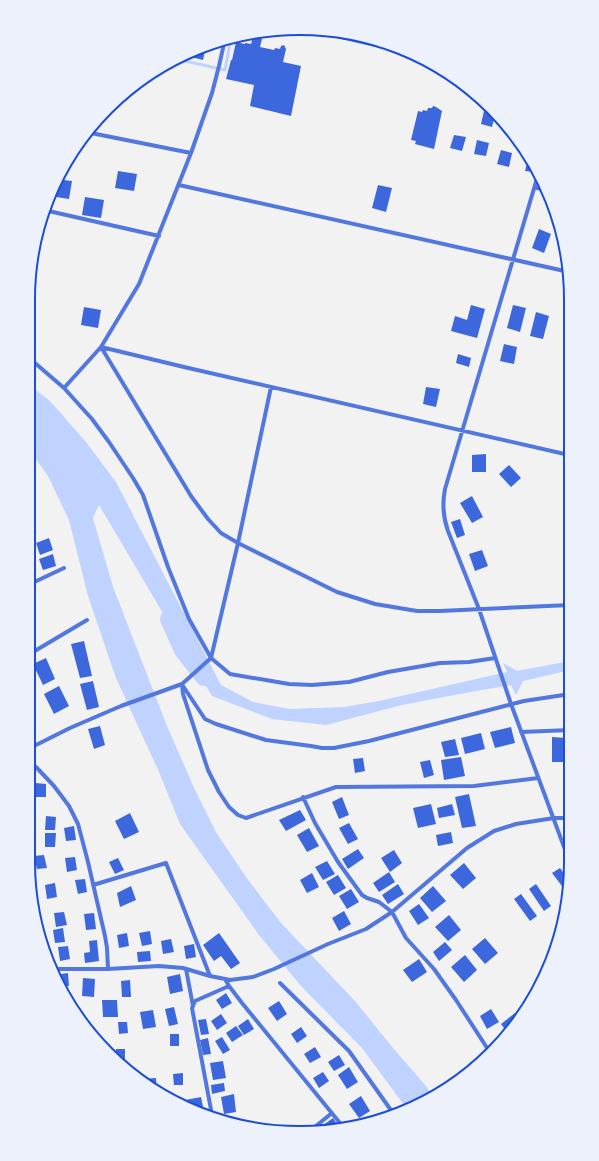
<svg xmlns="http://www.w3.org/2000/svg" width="599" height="1161" font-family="'Times New Roman',serif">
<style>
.water{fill:#bfd3fe}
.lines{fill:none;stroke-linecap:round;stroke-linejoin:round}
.stream{stroke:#bfd3fe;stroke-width:3}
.river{stroke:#bfd3fe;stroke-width:18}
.building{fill:#3d67dc}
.minor{stroke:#5277de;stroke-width:4}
.tertiary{stroke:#5277de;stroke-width:6}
.rim{fill:none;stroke:#1d4ed8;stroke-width:2}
</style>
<rect width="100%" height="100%" fill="#f2f2f2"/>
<path class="water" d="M28 384 50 401 86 442 116 482 221 685 253 702 290 709 344 707 379 701 507 672 503 663 517 671 570 661V670L523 681 516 695 511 685 481 690 402 705 326 725 272 719 212 696 99 505 93 518 113 587 167 726 195 790 217 834 246 877 281 923 355 1001 393 1048 426 1086 432 1096 420 1105 407 1109 362 1048 301 986 259 935 180 824 159 772 116 678 88 596 69 520 48 476 28 448Z"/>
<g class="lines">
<path class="stream" d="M176 59 225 70 231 38"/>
<path class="river" d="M169 619 183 650 204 677"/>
</g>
<path class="building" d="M253 37 262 39 260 47 274 50 275 48 280 49 281 46 284 45 286 49 283 62 301 66 291 116 250 106 254 85 226 79 231 60H232L236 42 245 44V43L251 44Z
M205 46H206L203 60 191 57 192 52Z
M433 106 436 107 442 111 434 149 415 144 416 141 411 140 418 111 422 112 423 110 427 111 428 108H432Z
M484 111 494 113 495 115 492 127 481 124Z
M454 135 466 137 462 151 450 148Z
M477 140 489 143 486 156 474 154Z
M78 145 75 161 68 160Z
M501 150 512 153 509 167 497 164Z
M528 159H529L534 167 533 172 525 171Z
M118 171 137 174 134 191 115 188Z
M56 179 72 181 69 199 50 196Z
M378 185 392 188 386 212 372 208Z
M85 197 104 200 101 218 82 215Z
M41 220 39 238H36L37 229Z
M539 229 551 234 544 253 532 248Z
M471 305 485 309 477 338 451 331 455 316 467 320Z
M513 305 526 308 520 332 507 328Z
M84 307 101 310 98 328 81 325Z
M536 312 549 316 543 339 530 336Z
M504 344 517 347 514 364 500 361Z
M458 354 471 358 469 367 456 363Z
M426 387 440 389 436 407 423 404Z
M486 454V472H472V455Z
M509 465 521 478 511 487 499 474Z
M472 496 483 517 472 523 460 503Z
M460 519 465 535 457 538 451 522Z
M49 538 53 550 40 555 36 543Z
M482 550 488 566 475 571 469 554Z
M53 554 56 566 43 570 39 559Z
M84 641 92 676 80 678 71 644Z
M46 658 55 679 43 685 33 664Z
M93 681 99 707 87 710 80 684Z
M59 686 69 706 54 714 44 694Z
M100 726 105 745 94 749 88 729Z
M511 727 515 743 495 748 490 732Z
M481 733 485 749 465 754 461 738Z
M552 737 566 738V762H552Z
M455 739 459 755 445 757 441 742Z
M461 757 465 776 444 780 441 760Z
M363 758 365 771 355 773 353 759Z
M430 760 434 775 424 778 420 762Z
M36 783 46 784V797H35Z
M469 794 476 826 462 828 455 797Z
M342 797 349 815 339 819 332 802Z
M431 804 436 824 418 828 413 808Z
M452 804 455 815 439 818 437 808Z
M300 810 306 820 286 831 279 820Z
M130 813 139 832 124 839 115 821Z
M46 816 56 817 55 830H45Z
M349 823 358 839 348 844 339 828Z
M74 826 76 840 66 841 64 828Z
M309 828 319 846 307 852 297 835Z
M451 832 453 843 438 846 436 835Z
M45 833H56L55 847H45Z
M358 849 364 858 348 869 342 859Z
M394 850 402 863 390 872 381 858Z
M44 855 47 868 37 869 34 856Z
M75 857 77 870 67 872 65 858Z
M118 858 124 870 115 874 109 862Z
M327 861 335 874 323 880 315 867Z
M464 863 476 878 463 889 450 875Z
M560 868 570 882 568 894 552 873Z
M389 872 395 882 379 892 373 883Z
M312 873 319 887 307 893 300 880Z
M338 875 346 888 334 895 326 882Z
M85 879 87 892 78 894 75 880Z
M55 883 57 897 47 899 45 885Z
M398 884 404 894 388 904 382 895Z
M536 884 551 906 544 911 529 889Z
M131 886 136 900 120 907 117 893Z
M433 886 446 901 432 912 420 898Z
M351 889 359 902 347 909 339 896Z
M521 894 537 916 530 921 514 899Z
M419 904 429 918 418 925 409 911Z
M344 911 351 924 339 931 332 918Z
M64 912 67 925 56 927 54 913Z
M94 913 96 929 86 930 84 914Z
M449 915 461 930 448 941 435 927Z
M63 928 65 942 55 943 53 930Z
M150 931 152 944 142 946 139 933Z
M127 933 129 946 119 948 117 935Z
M219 933 240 963 231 969 221 956 214 961 203 945Z
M40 934H44L46 943H42Z
M485 938 498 953 485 964 472 949Z
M171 939 174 952 163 954 161 941Z
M97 940 99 961 85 963 84 953 90 952 89 941Z
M445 942 452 950 439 961 433 952Z
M194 944 196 957 186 959 184 946Z
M68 946 70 959 60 961 58 947Z
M150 951 151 961 138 962 137 952Z
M465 955 477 970 464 982 451 967Z
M419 959 427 972 412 982 403 970Z
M68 973 69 986H63L61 974Z
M180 974 183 991 170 994 167 977Z
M83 978 95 979 94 997 82 996Z
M130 980 131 997H122L121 981Z
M226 993 232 1003 222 1009 216 1000Z
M102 1000H117L118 1017H103Z
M279 1001 287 1014 277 1021 268 1008Z
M174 1007 178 1024 169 1026 165 1009Z
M491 1009 499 1022 487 1029 480 1016Z
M153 1010 156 1027 143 1029 140 1012Z
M515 1013 518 1017 507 1032 501 1024Z
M221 1014 227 1023 217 1030 211 1021Z
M206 1019 209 1034 201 1035 198 1020Z
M248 1019 254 1029 244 1035 238 1026Z
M118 1022H127L128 1033 119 1034Z
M236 1026 243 1035 232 1042 226 1033Z
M301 1027 307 1036 297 1043 291 1034Z
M170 1034H179V1046H170Z
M222 1037 230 1050 223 1054 215 1041Z
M208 1038 211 1054 203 1055 200 1040Z
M315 1047 321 1057 310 1063 304 1054Z
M116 1049H125V1061H116Z
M339 1055 345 1065 334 1071 328 1062Z
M223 1061 226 1078 213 1080 210 1063Z
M349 1067 358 1082 347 1089 338 1075Z
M323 1072 329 1081 319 1088 313 1078Z
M183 1073V1085H174L173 1074Z
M156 1078 157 1092 142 1081V1079Z
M224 1083 225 1091 212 1094 211 1085Z
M234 1094 236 1112 224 1114 221 1097Z
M361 1096 370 1111 359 1118 349 1104Z
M201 1097 204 1112 186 1105 185 1100Z
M333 1118 340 1129 335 1131 325 1130 322 1126Z"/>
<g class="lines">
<path class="minor" d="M86 132 191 153
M538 175 445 489C442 504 443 517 448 531L479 609 511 704 570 863
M179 185 569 272
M535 187 548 192
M44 210 159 236
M101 347 191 496 208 519 221 533 238 543 337 592 375 604 417 611H440L570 605
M101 347 184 367 569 455
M28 357 64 388 92 419 109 442 133 478 143 495 168 567 189 619 211 658 230 674 289 684 312 685 349 682 388 672 440 663 469 662 495 658
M64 388 101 347 139 284 191 153 212 93 219 66 225 39
M28 585 64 568
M28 655 87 620
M182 684 183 694 208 770 219 792 229 807 238 815 246 818 336 787 474 786 538 778
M183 686 205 719 216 724 266 740 311 746 322 748H334L369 741 524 701 570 694
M521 732 570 730
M28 749 70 728 121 706 182 684 211 658 238 543 271 387
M28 761 29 763 36 767 54 786 69 806 78 824 88 862 105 936 107 948 108 969
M303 797 315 823 338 862 362 895 367 898 379 902 392 912 406 938 434 969 456 1000 491 1054
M28 863V798L29 763
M93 885 166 863 210 976
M53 969H108L159 966 183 968 210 976 230 980 253 977 274 969 328 944 366 929 392 912 467 848 494 831 516 824 554 818H570
M186 969 193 1006
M225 979 229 986 242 1003 344 1128
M280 983 349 1051 393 1113
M212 1115 192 1008 195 1001 229 986
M311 1130 332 1113"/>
<path class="tertiary" d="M311 29 406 51"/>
</g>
<path d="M0 0H599V1161H0ZM299 35H300A264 264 0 0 1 564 299V862A264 264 0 0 1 300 1126H299A264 264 0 0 1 35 862V299A264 264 0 0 1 299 35Z" fill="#edf1fc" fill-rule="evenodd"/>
<path class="rim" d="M299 35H300A264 264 0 0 1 564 299V862A264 264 0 0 1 300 1126H299A264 264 0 0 1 35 862V299A264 264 0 0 1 299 35Z"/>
</svg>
